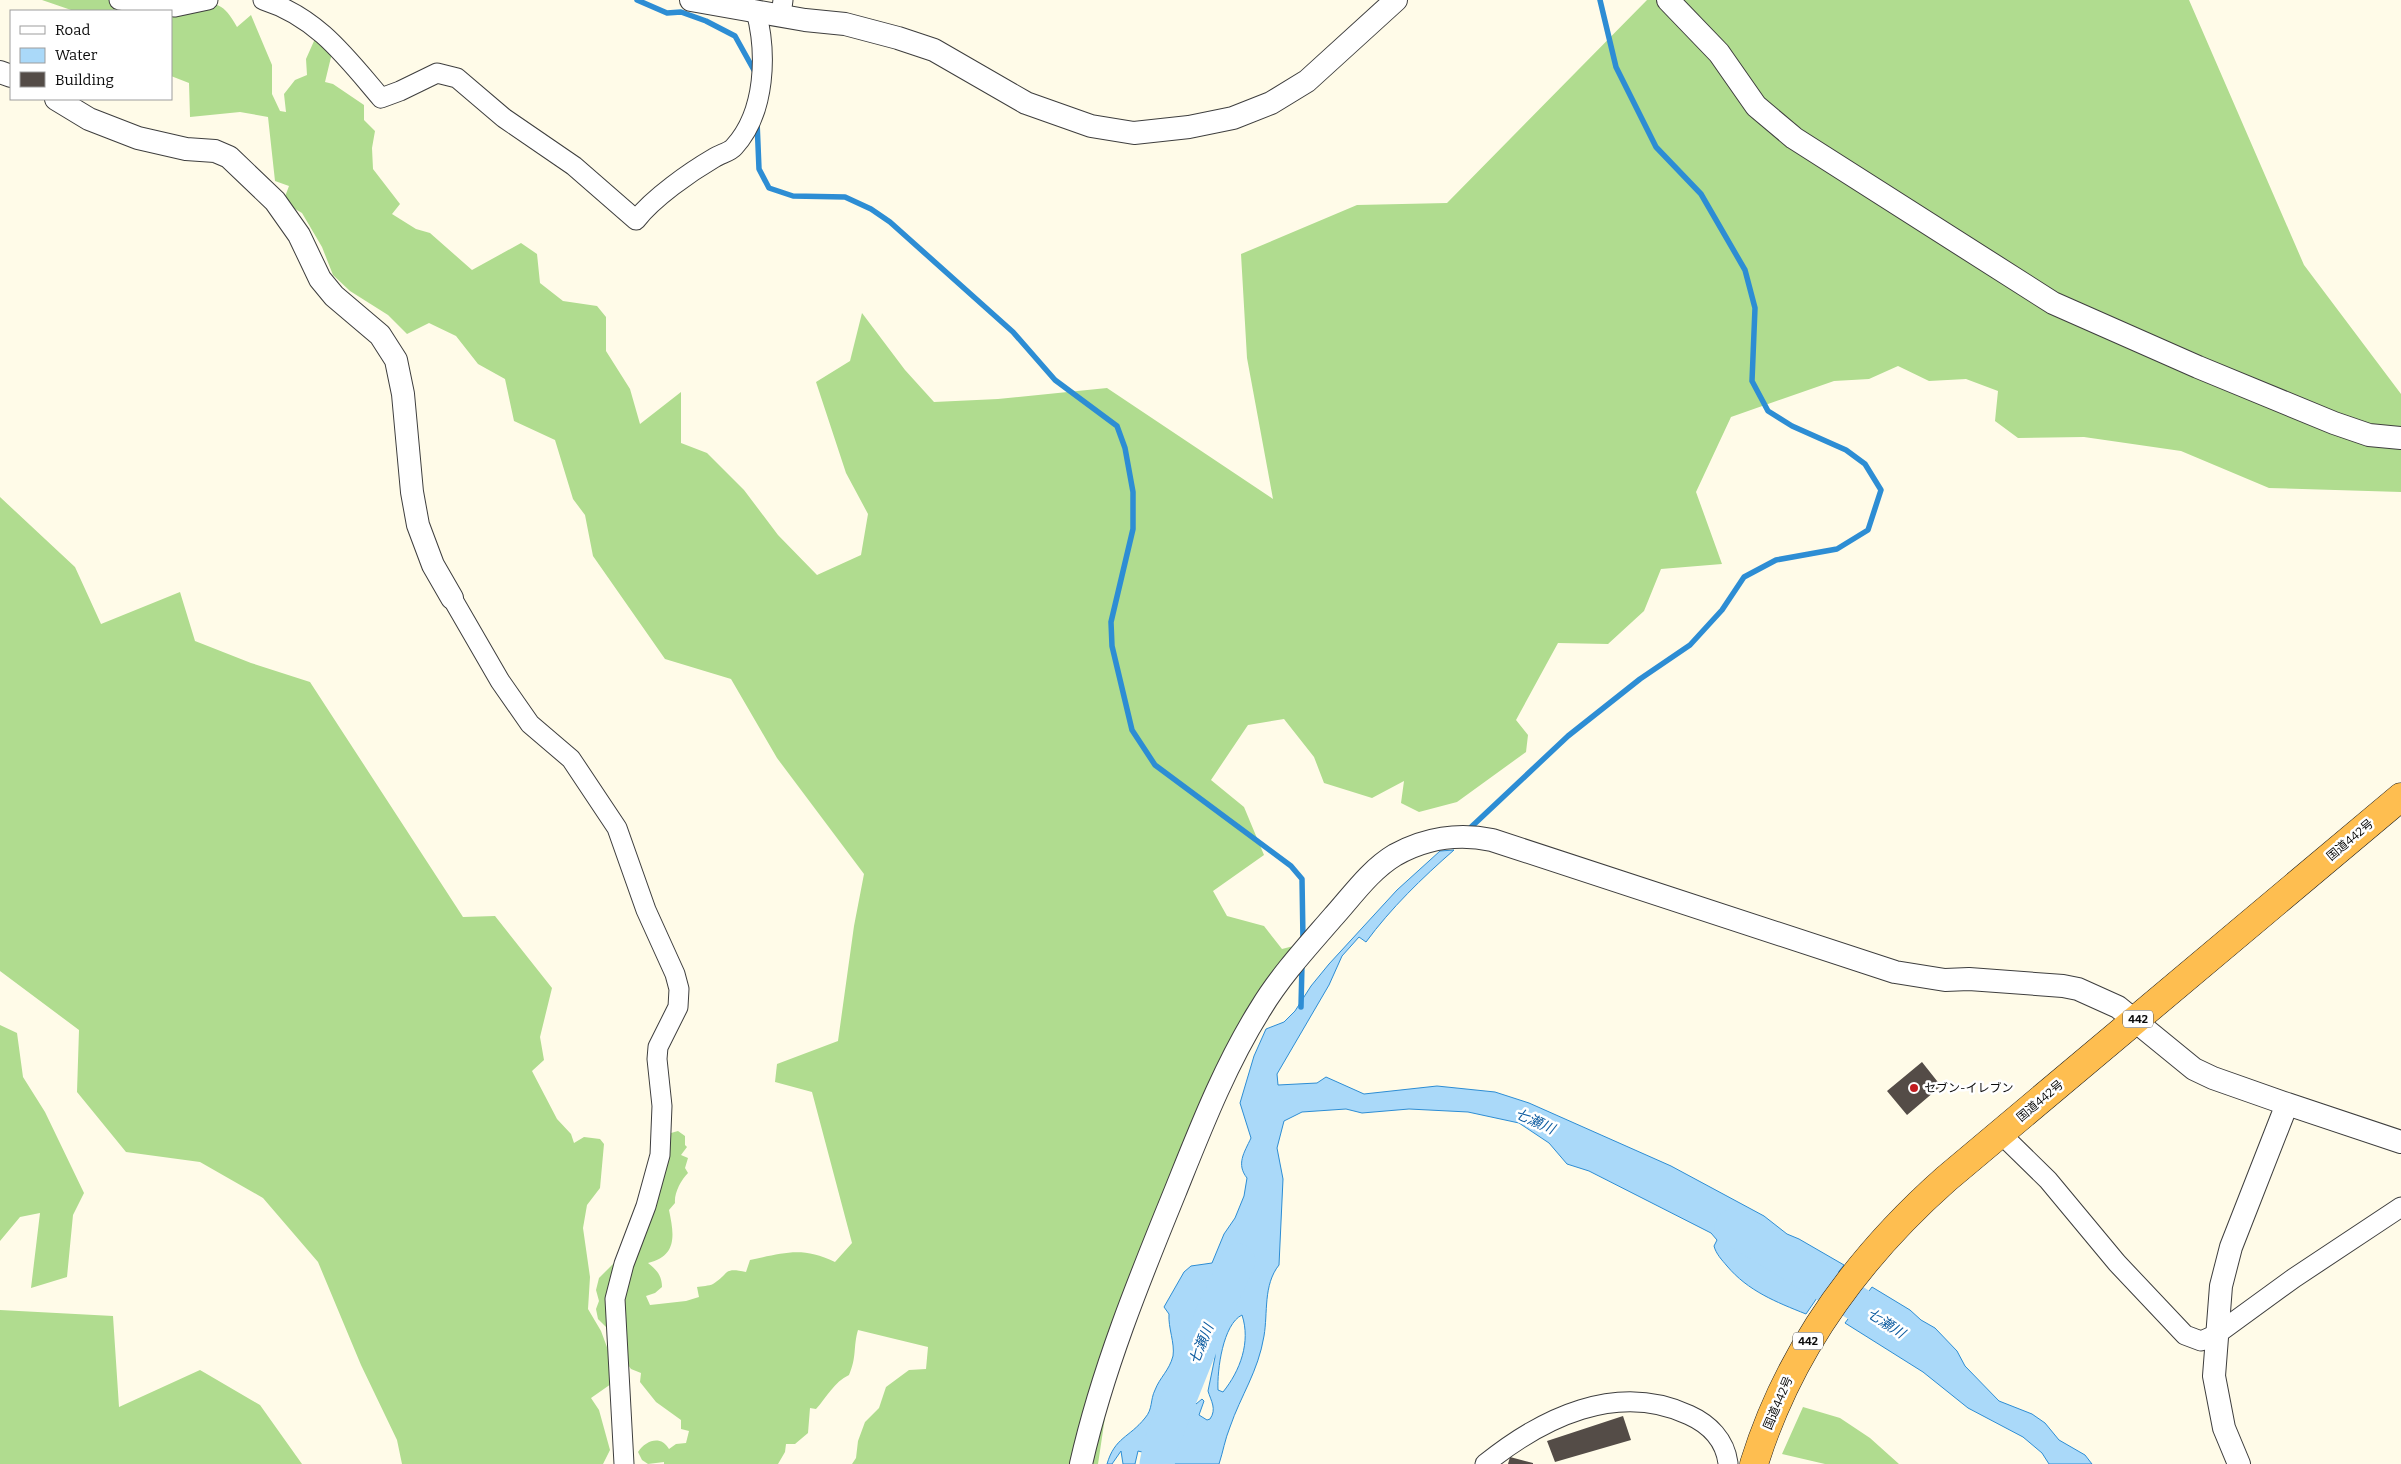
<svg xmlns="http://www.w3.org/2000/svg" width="2401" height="1464" font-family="Bitter,'Noto Sans JP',serif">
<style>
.forest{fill:#b0dc8f}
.water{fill:#aad9f9;stroke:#2d8dd4;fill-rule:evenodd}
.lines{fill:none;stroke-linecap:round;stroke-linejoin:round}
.stream{stroke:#2d8dd4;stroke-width:5.5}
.river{stroke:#aad9f9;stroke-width:35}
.building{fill:#544c47}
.minor-casing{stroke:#3e3e3e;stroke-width:21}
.tertiary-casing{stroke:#3e3e3e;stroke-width:24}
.trunk-casing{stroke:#1c1c1c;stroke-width:29}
.minor{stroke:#fff;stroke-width:19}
.tertiary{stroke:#fff;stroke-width:22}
.trunk{stroke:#febe50;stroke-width:28}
.poi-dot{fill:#c11c20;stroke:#fff;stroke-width:2}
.labels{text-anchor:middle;stroke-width:5;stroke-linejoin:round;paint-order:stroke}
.shield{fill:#fff;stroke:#545454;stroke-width:1}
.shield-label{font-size:11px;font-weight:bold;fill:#0b0b0b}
.street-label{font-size:12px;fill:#0b0b0b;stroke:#fff}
.poi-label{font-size:12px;fill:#0b0b0b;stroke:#fff;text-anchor:start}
.water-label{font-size:14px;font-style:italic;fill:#0f5da1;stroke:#fff}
</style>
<rect width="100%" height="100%" fill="#fffbe8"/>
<path class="forest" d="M42 0H191C218 4 223 2 237 27L251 15 272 65V94L280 111 286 112 284 94 295 80 307 75 306 59 314 41H322L332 53 325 82 333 84 364 105V120L375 131 372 148 373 169 400 204 392 214 416 229 430 233 472 270 521 243 537 254 540 283 563 301 597 306 606 317V351L630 389 640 424 681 392V443L707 453 744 490 778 535 817 575 861 555 868 514 846 473 816 382 850 361 862 313 905 370 934 402 998 399 1107 388 1273 499 1247 358 1241 254 1357 205 1447 203 1647 0H2189L2304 265 2401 394V492L2269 488 2181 451 2084 437 2018 438 1995 421 1998 391 1966 379 1929 381 1898 366 1869 379 1834 381 1731 417 1696 492 1722 564 1661 569 1644 611 1608 644 1558 643 1516 720 1528 735 1526 752 1457 802 1419 812 1401 803 1404 781 1372 798 1324 783 1314 757 1284 719 1248 725 1211 780 1244 807 1264 855 1213 891 1227 916 1264 926 1282 949 1305 943 1231 1057 1170 1222 1107 1404 1098 1464H852L856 1458 858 1441 865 1422 879 1408 886 1387 909 1370 926 1369 928 1347 858 1330C853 1347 857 1357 849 1375 834 1382 827 1397 816 1409L810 1408 808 1433 795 1444H786L785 1452 778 1464H664V1462L648 1464 642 1460 638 1452C646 1440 661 1435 669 1449L676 1444 686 1443 689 1431 681 1429V1420L656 1402 640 1382 641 1373 631 1369 610 1340 606 1327 598 1319 596 1309 599 1301 596 1290 599 1278 615 1262 630 1240 668 1138 671 1133 678 1131 685 1136V1145L687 1147 681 1155 688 1158 685 1168 688 1173C681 1180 674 1193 675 1203L669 1210C674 1234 678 1256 648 1263 657 1270 662 1276 662 1287L655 1293 646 1296 650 1305 686 1301 699 1297 697 1287C702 1286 709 1286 713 1284 730 1274 722 1267 746 1272L750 1260C784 1253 802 1246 835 1262L852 1243 812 1092 775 1082 777 1064 838 1041 854 926 864 874 777 758 731 679 665 659 593 556 585 515 573 499 555 440 514 421 505 379 478 364 456 336 429 323 407 334 388 315 350 291 333 275 322 247 302 213 283 202 289 186 275 181 268 117 240 112 190 117 189 83 171 76V11H74Z
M0 497 75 567 101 624 180 592 195 641 251 663 310 682 463 917 495 916 552 988 540 1037 544 1060 532 1071 557 1119 571 1134 574 1143 584 1137 600 1139 604 1144 600 1188 587 1205 583 1228 590 1277 588 1309 601 1331 614 1366 611 1384 591 1398 599 1410 610 1450 603 1464H402L397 1440 361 1365 318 1262 263 1198 200 1162 126 1152 77 1092 79 1030 0 971Z
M0 1025 17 1033 23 1077 45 1112 84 1193 73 1215 67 1277 31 1288 40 1213 20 1217 0 1241Z
M0 1310 113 1316 119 1407 200 1370 260 1405 302 1464H0Z
M1803 1407 1840 1418 1870 1438 1899 1464H1825L1782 1454Z"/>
<path class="water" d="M1454 850C1422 878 1391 908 1366 942L1359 937 1342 956 1329 985 1277 1074 1278 1085 1317 1083 1326 1077 1364 1094 1437 1086 1495 1092 1529 1103 1671 1166 1764 1216 1787 1234 1799 1239 1844 1265 1832 1280 1790 1256 1757 1249 1763 1264 1819 1295 1806 1314C1776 1302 1748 1291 1727 1266 1722 1260 1716 1254 1714 1246L1717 1240 1711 1233 1589 1171 1567 1164 1549 1143 1519 1123 1468 1112 1409 1109 1362 1113 1346 1109 1302 1112 1284 1121 1277 1148 1283 1179 1279 1265C1263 1285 1268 1313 1264 1336 1258 1372 1241 1395 1230 1427 1225 1439 1223 1452 1219 1464H1163L1146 1453 1138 1451 1135 1464H1123L1121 1451 1112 1464H1107C1115 1437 1129 1438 1145 1418 1153 1409 1150 1400 1155 1390 1160 1377 1169 1371 1173 1356 1175 1343 1168 1328 1169 1314L1164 1307 1184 1272 1191 1266 1212 1263 1224 1234 1235 1218 1244 1196 1247 1178C1236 1164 1244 1153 1251 1138L1240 1103 1254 1056 1266 1029 1284 1022 1295 1011 1311 986 1329 964 1397 890 1440 851ZM1217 1275 1221 1277 1222 1284 1214 1325 1215 1357 1208 1391C1211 1401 1217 1409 1210 1419L1207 1420 1199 1415 1204 1401 1202 1399 1196 1404C1191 1397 1192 1390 1192 1382 1192 1342 1201 1316 1214 1278ZM1242 1315C1251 1342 1240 1371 1223 1392L1218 1390C1217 1370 1223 1324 1242 1315Z
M1872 1287 1910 1310 1921 1320 1935 1328 1957 1351 1965 1366 1999 1401 2032 1414 2045 1423 2059 1440 2085 1455 2092 1464H2049L2042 1453 2023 1437 1968 1408 1923 1372 1845 1323Z"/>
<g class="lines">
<path class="stream" d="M637 0 667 13 681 12 706 21 735 36 755 72
M757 121 759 169 769 188 793 196 845 197 871 209 890 222 1013 332 1055 380 1117 426 1125 448 1133 492V529L1111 622 1112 646 1132 730 1155 765 1291 866 1302 879 1303 940
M1468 830 1568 736 1640 679 1690 645 1722 610 1744 577 1776 560 1837 549 1868 530 1881 490 1865 464 1846 450 1792 426 1768 411 1752 381 1755 308 1745 270 1701 194 1656 147 1616 67 1600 0
M1301 1007 1302 964"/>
<path class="river" d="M1732 1227 1898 1329
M1157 1464 1161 1444 1212 1316 1238 1261"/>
</g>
<path class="building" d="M1922 1062 1941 1086 1907 1115 1887 1091Z
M1623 1416 1631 1440 1555 1462 1547 1441Z
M1510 1457 1533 1463V1464H1508Z"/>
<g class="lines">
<g class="minor-casing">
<path id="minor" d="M119 0 175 7 208 0
M263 0C317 17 346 57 381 98L400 91 437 73 457 78 504 118 574 166 636 220C653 198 690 172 714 158 720 154 730 152 734 147 766 112 767 53 756 11
M781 15 783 0
M452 598 500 681 530 724 571 759 617 828 646 910 675 974 679 989 678 1007 658 1047 657 1059 662 1106 660 1155 646 1206 624 1264 615 1299 624 1464
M2001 1134 2048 1180 2117 1263 2185 1335 2201 1341 2217 1334 2294 1278 2401 1207
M1485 1464C1542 1418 1617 1381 1689 1415 1709 1424 1725 1440 1728 1463"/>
</g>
<g class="tertiary-casing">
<path id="tertiary" d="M691 0 805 20 845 24 898 38 934 50 1026 103 1091 126 1134 133 1189 127 1233 118 1271 103 1307 81 1396 0
M1668 0 1719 53 1756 106 1794 138 2053 303 2198 367 2334 423 2369 435 2401 438
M0 72 11 76
M56 99 89 119 138 138 186 149 215 151 229 157 275 201 299 235 320 279 334 296 380 335 396 360 403 394 412 492 418 525 433 565 452 598
M2287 1104 2401 1142
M1081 1464C1102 1371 1139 1280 1175 1192 1200 1130 1225 1065 1261 1008 1281 975 1308 946 1333 917 1352 896 1370 870 1395 855 1425 838 1459 833 1492 840L1895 972 1945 980 1969 979 2063 986 2078 989 2118 1007 2194 1069 2213 1078 2287 1104 2231 1247 2221 1286 2214 1376 2224 1428 2239 1464"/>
</g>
<g class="trunk-casing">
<path id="trunk" d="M1754 1464C1789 1351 1858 1257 1946 1179L2401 797"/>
</g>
<use href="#minor" class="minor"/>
<use href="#tertiary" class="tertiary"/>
<use href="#trunk" class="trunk"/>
</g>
<circle class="poi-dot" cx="1914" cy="1088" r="5"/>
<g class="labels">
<g class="shield">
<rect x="2123" y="1010.5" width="30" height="17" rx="4"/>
<rect x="1793" y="1332.5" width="30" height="17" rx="4"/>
</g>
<g class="shield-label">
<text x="2138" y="1023">442</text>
<text x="1808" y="1345">442</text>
</g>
<g class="street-label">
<text transform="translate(2350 840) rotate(-40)" y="4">国道442号</text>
<text transform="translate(2040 1101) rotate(-40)" y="4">国道442号</text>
<text transform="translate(1778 1403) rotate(-67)" y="4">国道442号</text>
</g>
<g class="poi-label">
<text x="1924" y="1092">セブン-イレブン</text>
</g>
<g class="water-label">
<text transform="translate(1535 1121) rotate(24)" y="5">七瀬川</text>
<text transform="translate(1886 1323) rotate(33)" y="5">七瀬川</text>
<text transform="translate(1201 1344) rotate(-68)" y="5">七瀬川</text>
</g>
</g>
<rect x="10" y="10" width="162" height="90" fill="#ffffff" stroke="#9d9d9d"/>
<rect x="20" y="26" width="25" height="8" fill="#ffffff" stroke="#9d9d9d"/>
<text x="55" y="35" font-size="15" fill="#0b0b0b">Road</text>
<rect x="20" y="48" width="25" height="15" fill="#aad9f9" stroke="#9d9d9d"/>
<text x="55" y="60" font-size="15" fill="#0b0b0b">Water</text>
<rect x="20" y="72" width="25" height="15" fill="#544c47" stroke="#9d9d9d"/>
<text x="55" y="85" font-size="15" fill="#0b0b0b">Building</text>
</svg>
